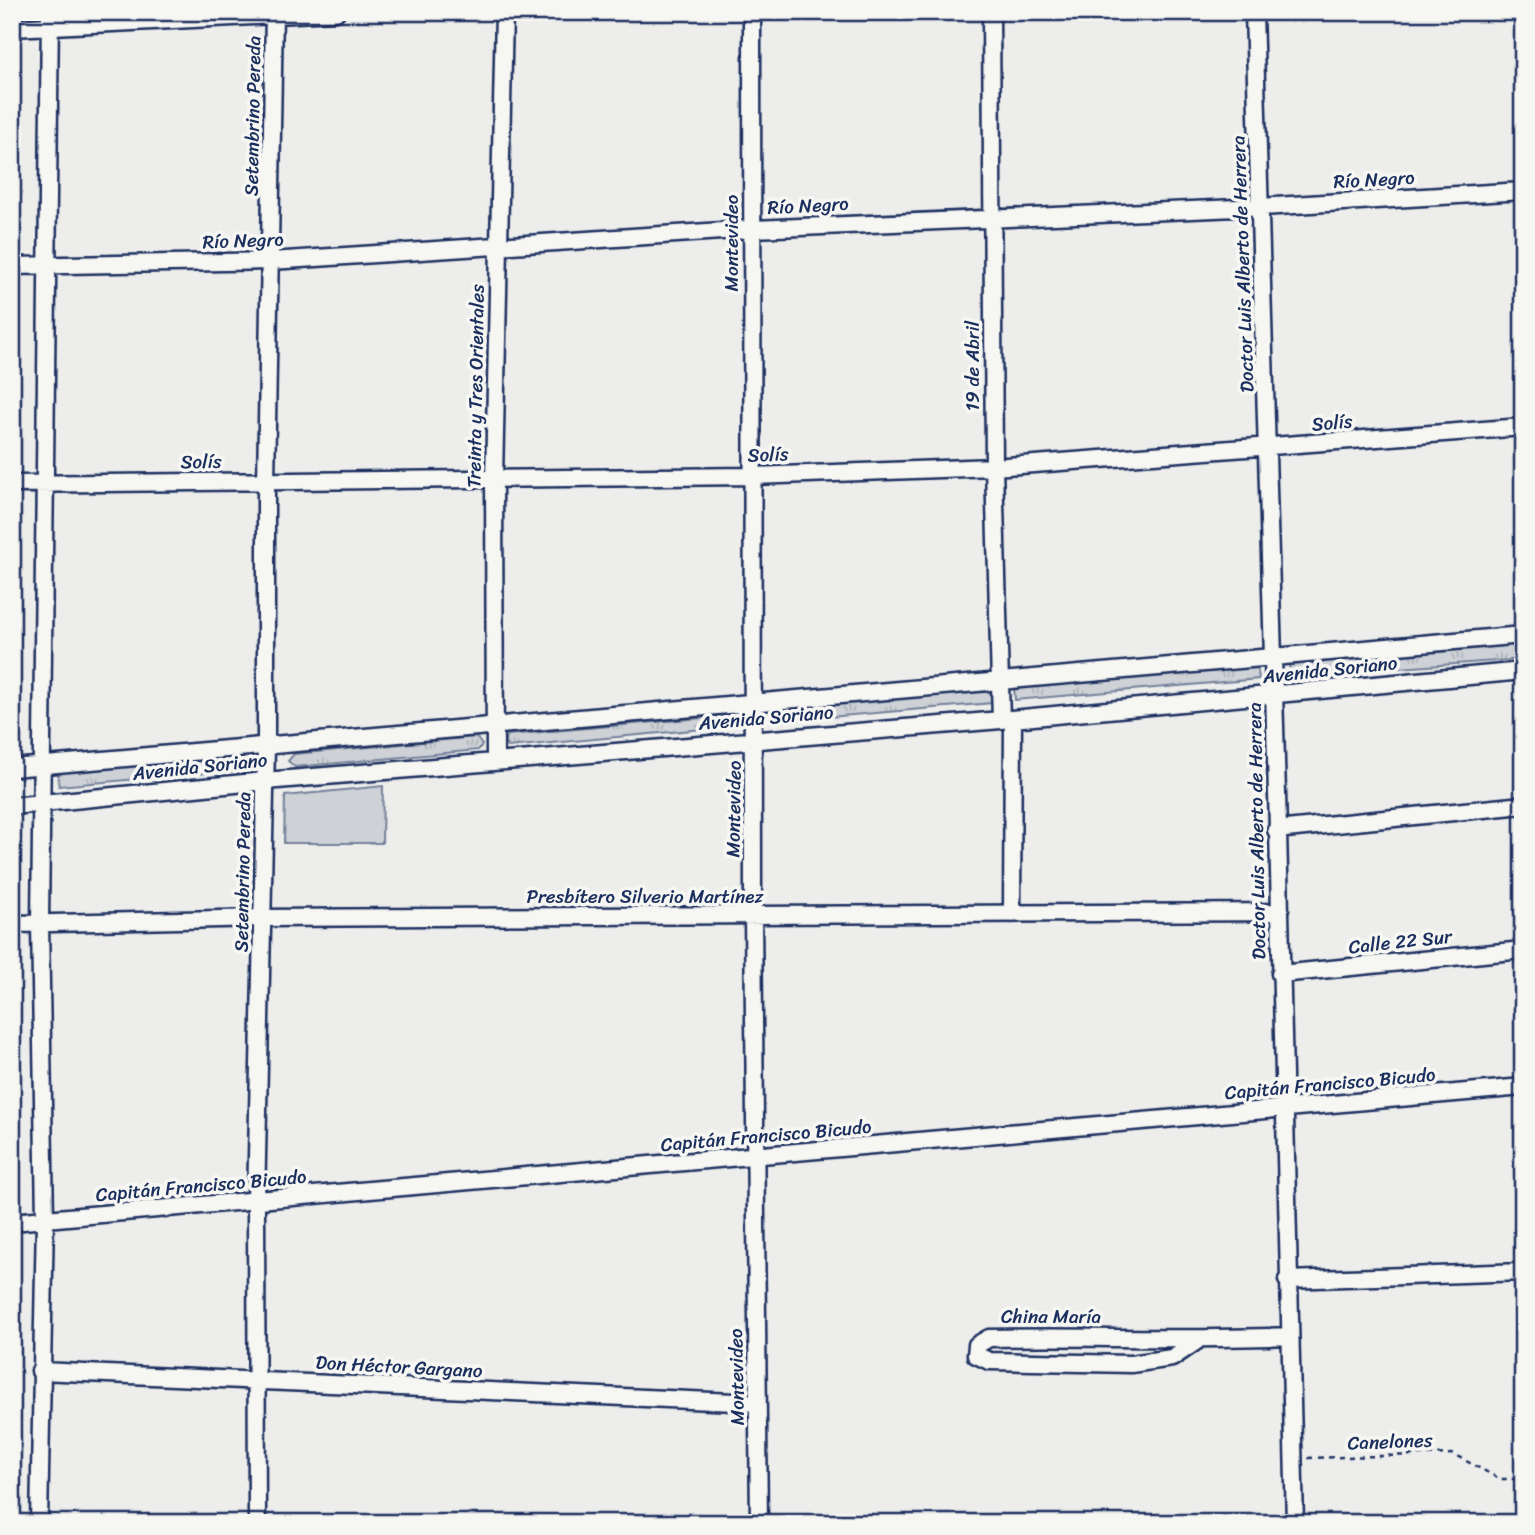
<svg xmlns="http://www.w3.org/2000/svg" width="1535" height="1535" font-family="Sriracha,sans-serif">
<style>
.grass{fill:url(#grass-tufts);stroke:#74809a;stroke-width:2}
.park{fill:#ced2d7;stroke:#74809a;stroke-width:2}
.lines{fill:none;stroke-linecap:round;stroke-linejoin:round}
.minor-casing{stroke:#1b2f5e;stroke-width:21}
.path{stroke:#1b2f5e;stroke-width:2.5;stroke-dasharray:5 5;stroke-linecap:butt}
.minor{stroke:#f6f6f2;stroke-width:16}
.labels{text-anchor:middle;stroke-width:7;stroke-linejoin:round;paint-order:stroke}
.street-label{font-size:19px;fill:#1b2f5e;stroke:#f6f6f2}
</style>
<defs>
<pattern id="grass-tufts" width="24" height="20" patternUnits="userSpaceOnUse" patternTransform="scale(1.75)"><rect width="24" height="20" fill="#ced2d7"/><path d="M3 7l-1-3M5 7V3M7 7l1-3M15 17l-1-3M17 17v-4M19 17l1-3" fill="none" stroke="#b0b5bb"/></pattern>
</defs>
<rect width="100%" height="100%" fill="#edeeec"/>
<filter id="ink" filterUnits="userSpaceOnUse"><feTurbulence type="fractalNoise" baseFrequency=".0143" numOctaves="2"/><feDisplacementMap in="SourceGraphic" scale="14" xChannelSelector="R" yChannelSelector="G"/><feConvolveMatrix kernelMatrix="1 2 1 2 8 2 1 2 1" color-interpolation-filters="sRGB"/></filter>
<g filter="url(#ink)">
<path class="grass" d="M1523 643V659L1290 676 1289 662Z
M1257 665 1259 679 1015 700 1014 686Z
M991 689 992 703 771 722 770 708Z
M736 715V726L508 747 504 742 508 735Z
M476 737 482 745 478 750 295 767 288 761 294 754Z
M252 755V769L59 786 58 772Z"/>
<path class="park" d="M383 786 382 843H284L285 796Z"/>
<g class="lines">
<g class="minor-casing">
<path id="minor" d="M752 12 753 916 759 1523
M991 12 994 467 1001 720
M1254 12C1271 516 1283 1019 1295 1523
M12 28 336 12
M12 266 271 261 752 229 1260 207 1523 191
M12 484 752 476 994 467 1523 427
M495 761 494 479 504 12
M12 768 1523 635
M12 806 265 781 1001 720 1523 671
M1276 830 1523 805
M1012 914 1013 719
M12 924 262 918 1279 912
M1280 974 1523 950
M12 1222 1523 1087
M1287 1280 1523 1272
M1197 1341 1172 1358 1131 1364 989 1361 976 1355 977 1345 989 1338C1089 1336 1189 1341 1289 1336
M40 1371 757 1403
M39 1523 45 1219 40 924 50 12
M257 1523 256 1202 266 747V482L274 12"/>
</g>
<path class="path" d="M1308 1458 1453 1454 1500 1479H1523"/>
<use href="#minor" class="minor"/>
</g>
</g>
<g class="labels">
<g class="street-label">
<text transform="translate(252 116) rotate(-89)" y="7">Setembrino Pereda</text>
<text transform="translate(1374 179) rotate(-3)" y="7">Río Negro</text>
<text transform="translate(808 205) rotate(-3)" y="7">Río Negro</text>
<text transform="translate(243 240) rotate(-2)" y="7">Río Negro</text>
<text transform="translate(731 243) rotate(-90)" y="7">Montevideo</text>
<text transform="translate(1242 264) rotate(-92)" y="7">Doctor Luis Alberto de Herrera</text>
<text transform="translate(972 366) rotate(-90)" y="7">19 de Abril</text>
<text transform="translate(475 386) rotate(-89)" y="7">Treinta y Tres Orientales</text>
<text transform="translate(1332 422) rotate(-5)" y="7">Solís</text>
<text transform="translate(768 454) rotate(-2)" y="7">Solís</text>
<text transform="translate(201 461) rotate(-1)" y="7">Solís</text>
<text transform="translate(1330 669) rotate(-6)" y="7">Avenida Soriano</text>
<text transform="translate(766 717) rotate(-5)" y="7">Avenida Soriano</text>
<text transform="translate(200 766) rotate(-6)" y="7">Avenida Soriano</text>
<text transform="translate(733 809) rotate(-89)" y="7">Montevideo</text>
<text transform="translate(1256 831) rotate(-91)" y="7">Doctor Luis Alberto de Herrera</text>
<text transform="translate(242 872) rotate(-89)" y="7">Setembrino Pereda</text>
<text x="645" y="903">Presbítero Silverio Martínez</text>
<text transform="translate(1400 941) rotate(-6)" y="7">Calle 22 Sur</text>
<text transform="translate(1330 1083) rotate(-5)" y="7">Capitán Francisco Bicudo</text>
<text transform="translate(766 1135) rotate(-5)" y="7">Capitán Francisco Bicudo</text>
<text transform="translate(201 1185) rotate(-5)" y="7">Capitán Francisco Bicudo</text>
<text x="1051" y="1323">China María</text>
<text transform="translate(399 1366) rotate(3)" y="7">Don Héctor Gargano</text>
<text transform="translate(736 1377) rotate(-91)" y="7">Montevideo</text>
<text transform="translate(1390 1441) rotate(-2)" y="7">Canelones</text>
</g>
</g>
<rect width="1535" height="1535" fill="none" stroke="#f6f6f2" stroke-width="42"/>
<rect x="21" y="21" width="1493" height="1493" fill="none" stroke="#1b2f5e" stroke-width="2.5" filter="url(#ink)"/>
</svg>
